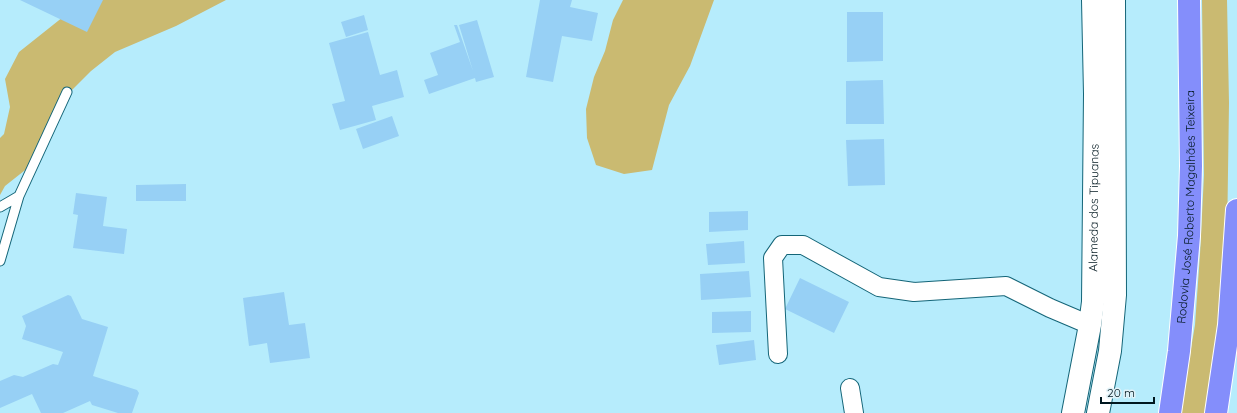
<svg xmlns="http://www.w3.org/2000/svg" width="1237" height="413" font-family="Quicksand,sans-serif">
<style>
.green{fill:#caba71}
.building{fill:#97d0f5}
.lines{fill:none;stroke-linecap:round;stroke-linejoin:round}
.service-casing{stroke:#146578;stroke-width:11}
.minor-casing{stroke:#146578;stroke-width:20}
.tertiary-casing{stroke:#146578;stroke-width:24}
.motorway-casing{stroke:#fff;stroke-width:24}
.service{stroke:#fff;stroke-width:9}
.minor{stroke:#fff;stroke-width:18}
.tertiary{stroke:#fff;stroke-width:22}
.motorway{stroke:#848efb;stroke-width:22}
.labels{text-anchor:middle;stroke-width:3;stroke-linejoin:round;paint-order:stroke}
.street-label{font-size:12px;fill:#00171f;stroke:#e1f2f8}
</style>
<rect width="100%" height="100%" fill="#b6ecfc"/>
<path class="green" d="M94 0H226L176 26 115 52 91 71 71 91 41 138 29 167 5 186 0 195V138L4 134 10 107 5 79 19 52 63 17Z
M623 0H714L690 66 669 105 652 170 624 174 596 165 587 138 586 109 594 77 605 51 613 20Z
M1202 0H1227L1229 103 1227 241 1221 304 1207 413H1180L1195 325 1200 254 1204 175Z"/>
<path class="building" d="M20 0H103L87 32Z
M540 0H572L570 7 598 13 592 41 562 36 553 82 526 77Z
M847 12H883V61L847 62Z
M364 15 368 30 346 37 341 22Z
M477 20 494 77 476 82 475 78 429 94 424 80 438 75 430 53 460 42 454 25H457L473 71 459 25Z
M368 32 380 75 397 70 404 97 372 106 376 120 340 130 332 104 345 101 329 43Z
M883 80 884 124H846V81Z
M392 116 399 136 363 149 356 129Z
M884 139 885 185 848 186 846 140Z
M186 184V201H136V185Z
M76 193 107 197 103 226 127 229 124 254 73 248 78 215 73 214Z
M748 211V230L709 232V212Z
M744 241 745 263 708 265 706 244Z
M749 271 751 297 701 300 700 274Z
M800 278 849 302 834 333 785 309Z
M284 292 289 325 305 323 310 358 270 363 267 343 249 346 243 298Z
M68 295 71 296 82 319 108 327 93 376 137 390 139 393 132 413H118L92 405 90 401 63 413H41L32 394 0 408V381L14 375 23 377 53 364 58 365 63 352 22 339 26 326 22 316Z
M751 311V332L712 333V312Z
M754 340 756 360 719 365 716 345Z"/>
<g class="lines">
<g class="service-casing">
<path id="service" d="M0 207 19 196
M0 261 19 196 67 92"/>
</g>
<g class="minor-casing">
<path id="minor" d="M778 354 773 258 782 245H803L879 287 914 292 1006 286 1050 308 1090 325
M850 388 854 413"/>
</g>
<g class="tertiary-casing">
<g id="tertiary">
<path id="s1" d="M1073 413 1090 325 1093 302 1095 94 1093 0"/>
<path d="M1098 413 1110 351 1115 295 1114 0"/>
</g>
</g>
<g class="motorway-casing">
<g id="motorway">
<path id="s2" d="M1170 413 1179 351 1189 236 1191 166 1189 0"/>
<path d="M1216 413 1229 325 1237 210"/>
</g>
</g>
<use href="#service" class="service"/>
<use href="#minor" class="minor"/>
<use href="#tertiary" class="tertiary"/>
<use href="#motorway" class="motorway"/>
</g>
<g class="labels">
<g class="street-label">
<text dy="4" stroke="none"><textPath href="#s1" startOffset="207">Alameda dos Tipuanas</textPath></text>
<text dy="4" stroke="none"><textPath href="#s2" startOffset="207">Rodovia José Roberto Magalhães Teixeira</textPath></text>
</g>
</g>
<path d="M1101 397v6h53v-6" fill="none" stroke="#00171f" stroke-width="2"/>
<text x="1107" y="397" font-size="12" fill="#00171f" stroke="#e1f2f8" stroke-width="3" paint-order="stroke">20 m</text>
</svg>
